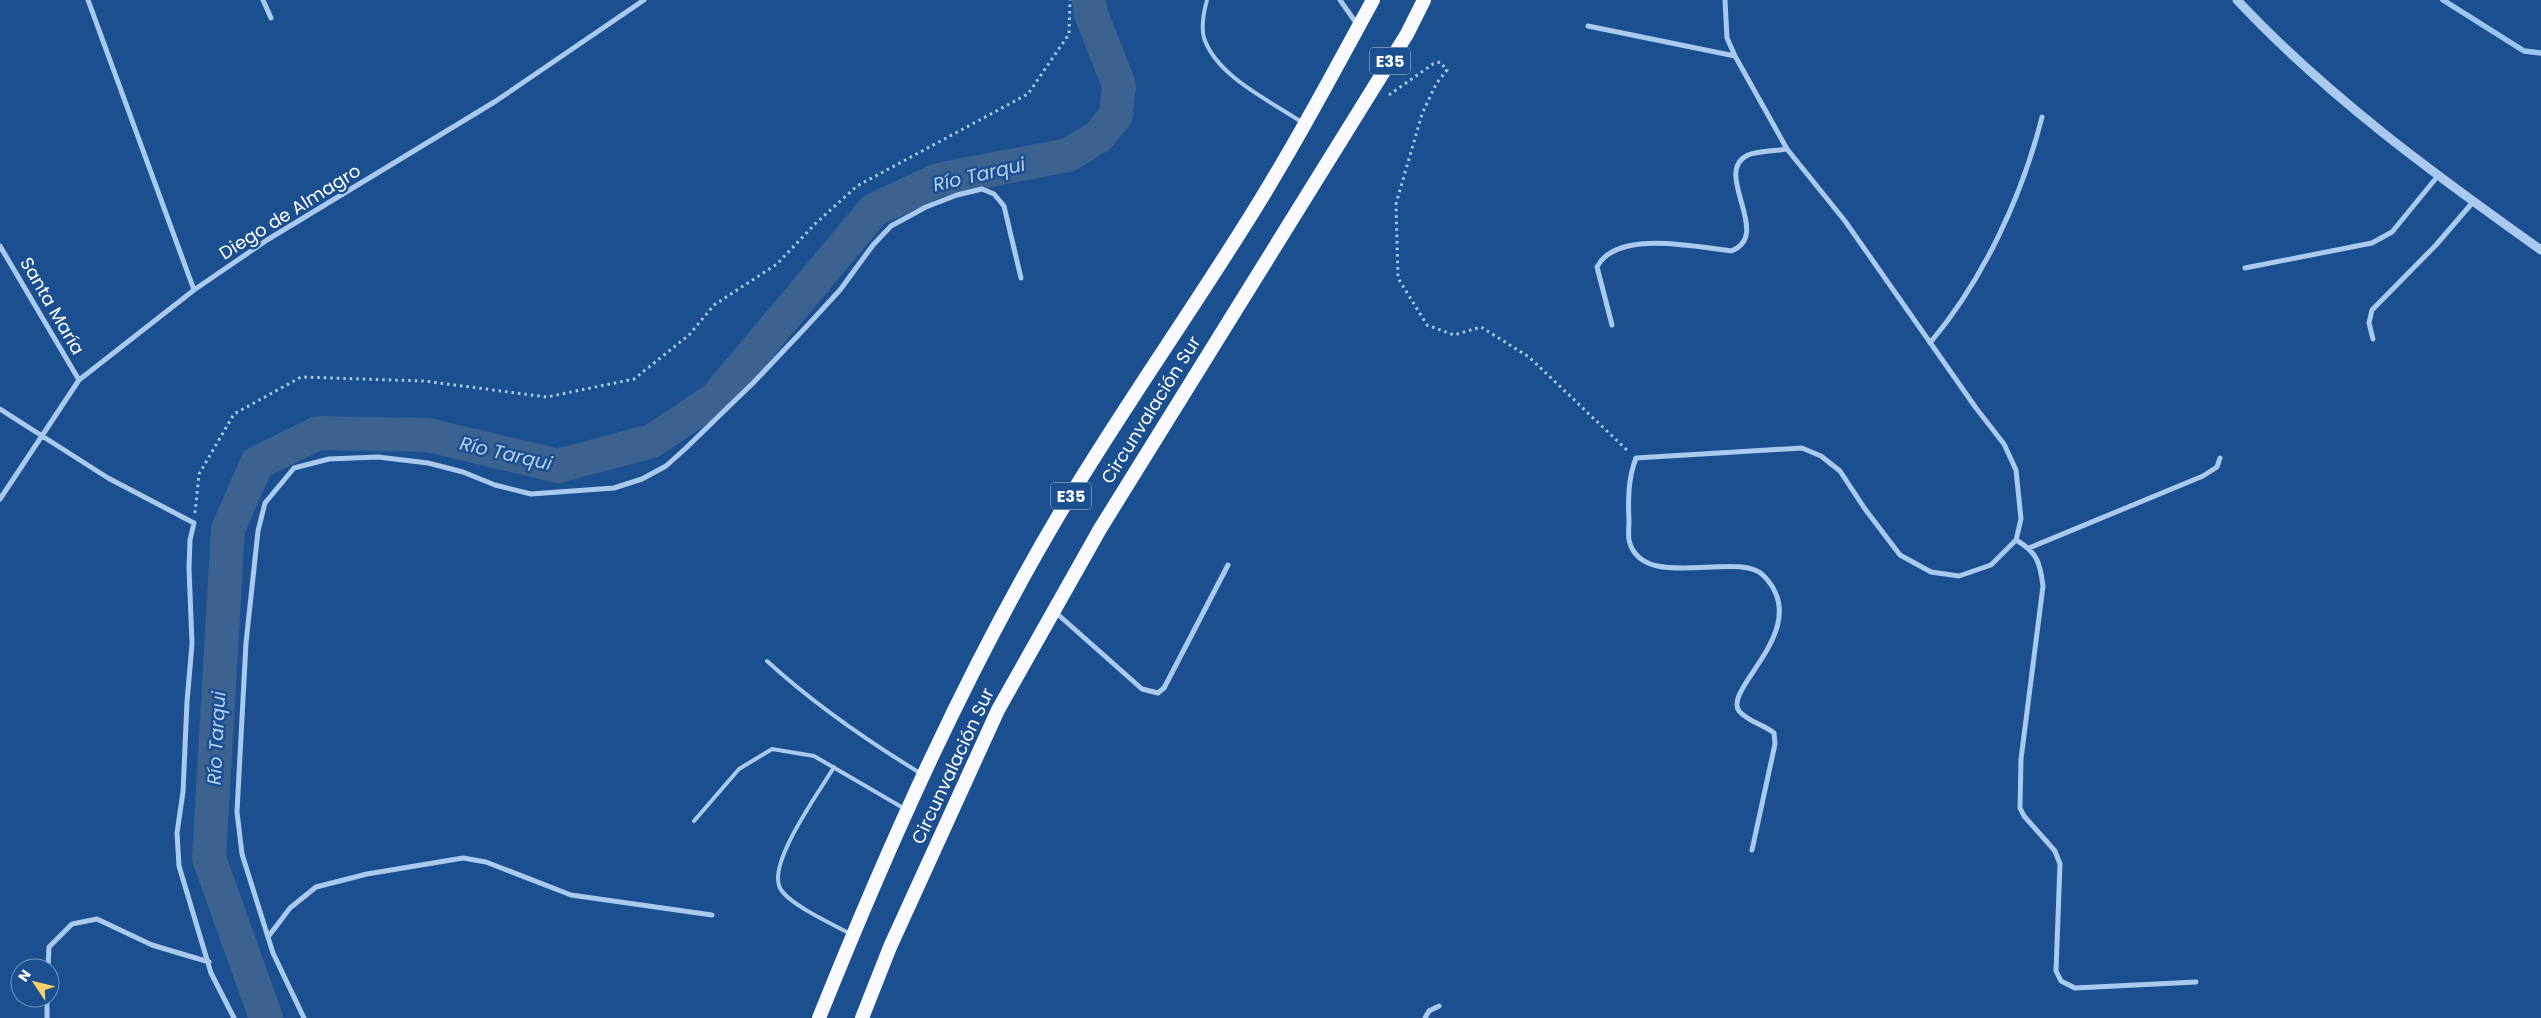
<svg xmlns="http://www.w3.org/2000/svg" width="2541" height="1018" font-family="Poppins,sans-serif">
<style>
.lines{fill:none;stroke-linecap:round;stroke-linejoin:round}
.stream{stroke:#9cc4f0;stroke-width:5.5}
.river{stroke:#3c6290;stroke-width:34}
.path{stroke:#a9c9ee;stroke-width:3;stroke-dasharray:2.5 4;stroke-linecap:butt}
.service{stroke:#a9c9ee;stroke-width:4}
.minor{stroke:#a9c9ee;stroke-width:5}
.tertiary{stroke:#a9c9ee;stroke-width:9}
.trunk{stroke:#f8faff;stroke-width:14}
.labels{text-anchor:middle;stroke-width:5;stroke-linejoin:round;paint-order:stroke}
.shield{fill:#1b4f8f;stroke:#bbcadd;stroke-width:1}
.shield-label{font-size:16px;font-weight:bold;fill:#fff}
.street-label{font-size:18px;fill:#fff;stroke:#1b4f8f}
.water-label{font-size:19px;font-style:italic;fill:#b5d3f5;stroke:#1b4f8f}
</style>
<rect width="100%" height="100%" fill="#1b4f8f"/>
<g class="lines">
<path class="stream" d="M2443 0 2524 51 2541 53"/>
<path class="river" d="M266 1018 209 858 228 529 257 463 318 433 428 435 558 466 652 441 716 398 874 210 938 180 1068 155 1098 137 1116 115 1119 85 1091 14 1089 0"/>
<path class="path" d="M1389 95 1433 64 1440 62 1447 70 1436 84 1422 114 1396 204 1398 278 1427 325 1454 335 1481 327 1529 357 1629 452
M195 513 199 474 234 414 301 377 424 381 547 397 634 379 689 335 714 305 777 264 815 224 857 186 1028 94 1069 34 1070 0"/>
<path class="service" d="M1207 0C1204 11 1201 27 1204 38 1217 77 1271 101 1303 123
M767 661C814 704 866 740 920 773
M834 767C820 791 767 863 780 888 788 904 834 925 851 934
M694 821 739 769 772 749 814 756 905 809"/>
<path class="minor" d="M88 0 194 290
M263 0 271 18
M1340 0 1357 24
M1725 0 1727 38 1735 56 1787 149 1845 221 1976 408 2004 444 2016 470 2021 519 2016 540 1991 565 1959 576 1931 572 1900 555 1865 509 1840 471 1821 456 1802 448 1636 458C1628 479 1628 499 1629 521 1629 527 1628 534 1629 540 1641 593 1737 550 1763 575 1816 628 1722 688 1739 711 1747 721 1764 725 1774 733L1775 744 1752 850
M1588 26 1735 56
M0 246 79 380
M2245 268 2372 243 2392 232 2437 177
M1612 325 1597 267C1616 229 1697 247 1731 251 1774 235 1711 172 1748 155 1759 151 1775 151 1787 149
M2373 339 2369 323 2372 310 2436 245 2473 202
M1930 343C1983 280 2022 197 2042 117
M0 409 108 478 194 523 190 540 189 568 192 644 187 702 183 792 177 833 179 866 211 973 234 1018
M0 499 79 380 194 290 267 240 496 101 644 0
M2016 540C2037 552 2040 562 2043 586L2021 759 2020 808 2024 816 2055 851 2060 864 2056 971 2061 981 2075 988 2196 982
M2029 548 2203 476 2217 467 2220 458
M1054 611 1142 689 1158 693 1164 688 1228 565
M268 937 290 908 316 887 367 874 463 858 486 862 571 895 712 915
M48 968 49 947 72 924 97 919 152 945 209 962
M47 1018V998
M304 1018 273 953 242 854 237 812 246 643 258 531 265 503 294 468 329 459 378 457 428 463 463 472 495 485 531 494 614 488 642 479 666 466 686 448 753 383 806 327 840 290 873 245 891 226 926 207 957 195 982 189 994 194 1004 206 1021 278
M1425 1018 1429 1011 1439 1006"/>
<path class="tertiary" d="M2237 0C2327 96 2434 174 2541 250"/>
<path class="trunk" d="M819 1018C889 844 967 669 1063 508 1120 413 1184 322 1243 228 1290 154 1331 77 1373 0
M862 1018 890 947 998 710 1100 529 1407 34 1424 0"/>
</g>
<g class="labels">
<g class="shield">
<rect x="1370" y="47.5" width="40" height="27" rx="4"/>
<rect x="1051" y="482.5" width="40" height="27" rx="4"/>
</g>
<g class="shield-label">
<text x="1390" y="67">E35</text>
<text x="1071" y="502">E35</text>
</g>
<g class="street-label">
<text transform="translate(290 212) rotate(-32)" y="6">Diego de Almagro</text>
<text transform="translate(52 306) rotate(60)" y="6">Santa María</text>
<text transform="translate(1151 410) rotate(-58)" y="6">Circunvalación Sur</text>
<text transform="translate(953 766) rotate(-65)" y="6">Circunvalación Sur</text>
</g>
<g class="water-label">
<text transform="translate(979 174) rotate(-13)" y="7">Río Tarqui</text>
<text transform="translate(506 453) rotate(13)" y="7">Río Tarqui</text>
<text transform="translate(216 738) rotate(-87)" y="7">Río Tarqui</text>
</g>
</g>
<g transform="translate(35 983) rotate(305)"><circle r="24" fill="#1b4f8f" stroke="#7695bc"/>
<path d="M0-4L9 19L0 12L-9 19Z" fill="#ffd166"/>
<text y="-8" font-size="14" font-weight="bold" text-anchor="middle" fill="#ffffff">N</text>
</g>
</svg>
